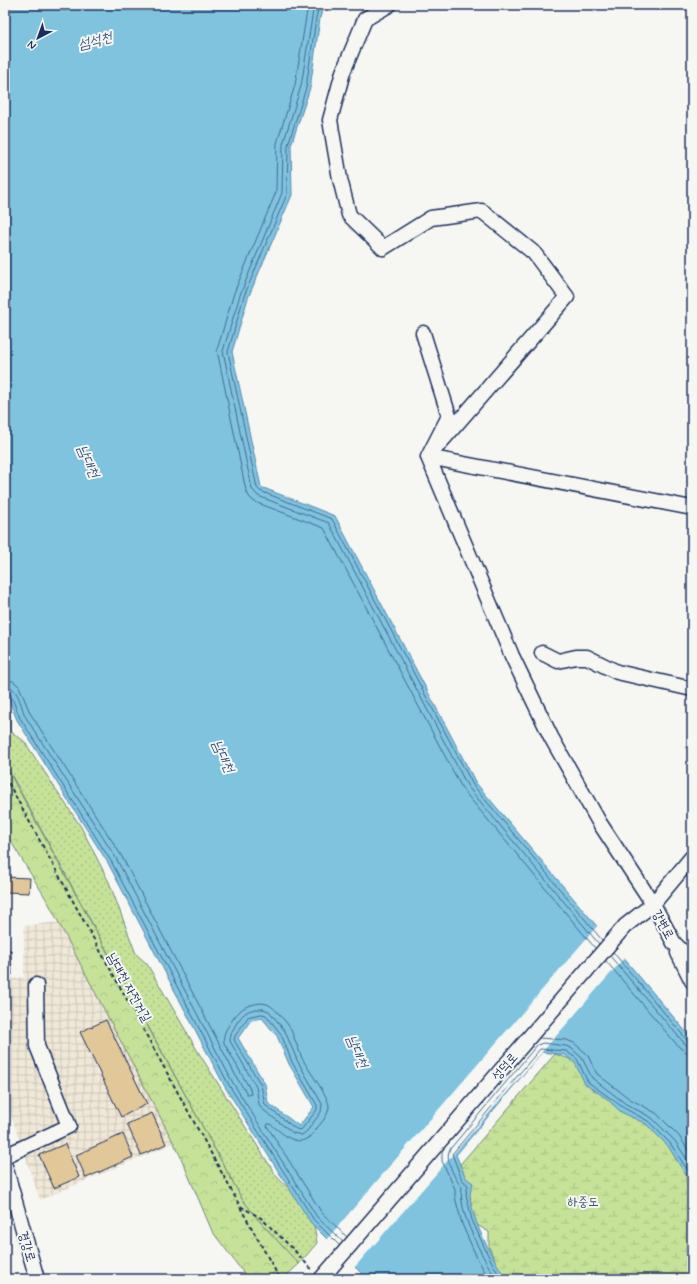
<svg xmlns="http://www.w3.org/2000/svg" width="697" height="1284" font-family="Mynerve,'Poor Story',sans-serif">
<style>
.industrial{fill:url(#industrial-grid)}
.grass{fill:url(#grass-dots);stroke:#70887b}
.forest{fill:url(#forest-crowns);stroke:#70887b}
.wetland{fill:url(#wetland-marsh);stroke:#70887b}
.water{fill:#7fc3df;stroke:#5788ab;fill-rule:evenodd}
.pier{fill:#f6f6f2}
.lines{fill:none;stroke-linecap:round;stroke-linejoin:round}
.shore{stroke:#436a92;stroke-width:1}
.building{fill:#e2c898;stroke:#1b2f5e}
.minor-casing{stroke:#1b2f5e;stroke-width:17}
.path{stroke:#1b2f5e;stroke-width:2;stroke-dasharray:4 3;stroke-linecap:butt}
.minor{stroke:#f6f6f2;stroke-width:14}
.labels{text-anchor:middle;stroke-width:4;stroke-linejoin:round;paint-order:stroke}
.street-label{font-size:13px;fill:#1b2f5e;stroke:#f6f6f2}
.park-label{font-size:13px;fill:#3d536a;stroke:#f6f6f2}
.water-label{font-size:14px;font-style:italic;fill:#34547e;stroke:#f6f6f2}
</style>
<defs>
<pattern id="industrial-grid" width="8" height="8" patternUnits="userSpaceOnUse"><rect width="8" height="8" fill="#f0e8d7"/><path d="M0 4h8M4 0v8" fill="none" stroke="#cdc7bb"/></pattern>
<pattern id="grass-dots" width="8" height="8" patternUnits="userSpaceOnUse"><rect width="8" height="8" fill="#c6e298"/><path d="M2 2h.1M6 6h.1" fill="none" stroke="#aac285" stroke-width="1.8" stroke-linecap="round"/></pattern>
<pattern id="forest-crowns" width="20" height="18" patternUnits="userSpaceOnUse"><rect width="20" height="18" fill="#c6e298"/><path d="M2 6a3 3 0 1 1 6 0M12 15a3 3 0 1 1 6 0" fill="none" stroke="#aac285"/></pattern>
<pattern id="wetland-marsh" width="20" height="14" patternUnits="userSpaceOnUse"><rect width="20" height="14" fill="#c6e298"/><path d="M1 5h8M5 5V1M11 12h8M15 12V8" fill="none" stroke="#aac285"/></pattern>
</defs>
<rect width="100%" height="100%" fill="#f6f6f2"/>
<filter id="ink" filterUnits="userSpaceOnUse"><feTurbulence type="fractalNoise" baseFrequency=".025" numOctaves="2"/><feDisplacementMap in="SourceGraphic" scale="8" xChannelSelector="R" yChannelSelector="G"/><feConvolveMatrix kernelMatrix="1 2 1 2 8 2 1 2 1" color-interpolation-filters="sRGB"/></filter>
<g filter="url(#ink)">
<path class="industrial" d="M64 921 179 1141 40 1200 5 1098V979L24 977V926Z"/>
<path class="grass" d="M5 705 10 712V731L24 741 81 827 109 882 136 954 147 964 200 1055 277 1177 304 1203 313 1219 317 1243 299 1264 262 1224 242 1199 5 763Z"/>
<path class="forest" d="M5 765 242 1199 262 1224 299 1264 283 1279H248L212 1231 179 1153 48 902 5 832Z"/>
<path class="wetland" d="M555 1054 584 1064 692 1154V1279H503L489 1247V1232L462 1216 450 1176Z"/>
<path class="water" d="M5 5H324L320 18 310 88 291 145 292 195 248 298 232 352 261 487 335 516 476 783 692 1039V1185L668 1146 646 1124 621 1112 606 1098 585 1084 575 1063 565 1055 542 1052 456 1155 466 1178 473 1183C472 1187 470 1192 470 1195 473 1225 491 1254 506 1279H367L311 1223 225 1087 108 863 17 720 5 690ZM262 1018 277 1036 289 1064 314 1107 299 1126 268 1103 265 1084 238 1038 251 1020Z"/>
<path class="pier" d="M598 925 625 957 354 1268 326 1240Z"/>
<g class="lines">
<path class="shore" d="M308 5 295 85 277 143 276 192 234 293 217 350 246 491 250 498 255 502 324 528 463 790 595 948
M314 5 301 86 283 144 282 193 240 295 223 351 252 489 258 496 329 523 468 787 599 944
M319 5 316 18 306 88 288 145 287 194 244 296 228 352 257 488 260 491 332 519 473 785 602 940
M5 679 13 681 19 686 30 713 121 855 238 1080 248 1095 251 1094 250 1089 224 1043C222 1033 228 1027 233 1019 240 1010 244 1006 255 1004 267 1001 272 1006 280 1015 284 1020 289 1025 291 1030 295 1039 298 1049 302 1058 308 1070 328 1095 329 1106 329 1116 319 1125 314 1132 299 1152 283 1133 270 1124H268L267 1126 322 1213 347 1237
M5 685C18 686 21 706 25 716L116 858 233 1083 317 1217 343 1242
M5 690 10 693 20 718 111 861 229 1085 314 1220 339 1245
M613 952 687 1040 692 1041
M610 956 684 1043 688 1046H692
M606 961 679 1047 686 1052H692
M263 1009 269 1011 285 1031 297 1060 322 1104 321 1112 307 1131 302 1135 293 1133 261 1108 259 1104 256 1087 230 1041C229 1034 240 1015 247 1012 251 1009 258 1009 263 1009Z
M262 1014 266 1015 281 1034 292 1062 317 1105V1110L301 1130 296 1129 265 1105 261 1085 234 1040 235 1036 248 1017Z
M539 1038 567 1040 574 1043 587 1054 597 1074 630 1099 656 1113 679 1136 692 1156
M442 1151V1161L455 1189V1197L462 1224 477 1258 489 1279
M496 1279C483 1257 457 1212 462 1187 455 1180 444 1158 450 1149L537 1045 543 1043 566 1046 571 1048 582 1058 592 1078 626 1104 652 1118 675 1141 692 1167
M501 1279 487 1253 472 1220 466 1194 468 1185 462 1180 452 1154 540 1049 566 1051 577 1059 588 1082 624 1108 648 1121 670 1143 692 1177"/>
</g>
<path class="building" d="M5 877 30 878 29 893 5 892Z
M5 950H11L12 975H5Z
M106 1020 147 1104 121 1117 80 1032Z
M152 1113 166 1144 141 1155 127 1124Z
M123 1134 133 1157 86 1178 76 1155Z
M65 1144 79 1177 54 1188 39 1155Z"/>
<g class="lines">
<g class="minor-casing">
<path id="minor" d="M389 5 365 19 343 72 330 120 340 179 349 215 383 248 431 218 482 211 534 253 567 297 428 457
M423 333 449 416 428 457 512 656 551 737 599 822 653 904 674 943 692 961
M428 457 692 508
M542 653 558 661 576 657H587L617 672 692 689
M678 953 692 981
M5 1156 69 1126 37 1046 36 985
M5 1166 37 1279
M321 1279 625 926 653 904 692 857"/>
</g>
<path class="path" d="M5 777 240 1206 261 1218 294 1250 313 1271
M240 1207 280 1279"/>
<use href="#minor" class="minor"/>
</g>
</g>
<g class="labels">
<g class="street-label">
<text transform="translate(664 924) rotate(62)" y="5">강변로</text>
<text transform="translate(130 987) rotate(61)" y="5">남대천 자전거길</text>
<text transform="translate(504 1066) rotate(-49)" y="5">성덕로</text>
<text transform="translate(28 1246) rotate(74)" y="5">경강로</text>
</g>
<g class="park-label">
<text x="583" y="1206">하중도</text>
</g>
<g class="water-label">
<text transform="translate(95 40) rotate(-14)" y="5">섬석천</text>
<text transform="translate(89 461) rotate(66)" y="5">남대천</text>
<text transform="translate(224 756) rotate(65)" y="5">남대천</text>
<text transform="translate(358 1051) rotate(67)" y="5">남대천</text>
</g>
</g>
<rect width="697" height="1284" fill="none" stroke="#f6f6f2" stroke-width="20"/>
<rect x="10" y="10" width="677" height="1264" fill="none" stroke="#1b2f5e" stroke-width="1.5" filter="url(#ink)"/>
<g transform="translate(38 38) rotate(221)" stroke="#f6f6f2" stroke-width="3" paint-order="stroke">
<path d="M0-3L7 15L0 10L-7 15Z" fill="#1b2f5e"/>
<text y="-6" font-size="11" font-weight="bold" text-anchor="middle" fill="#1b2f5e">N</text>
</g>
</svg>
